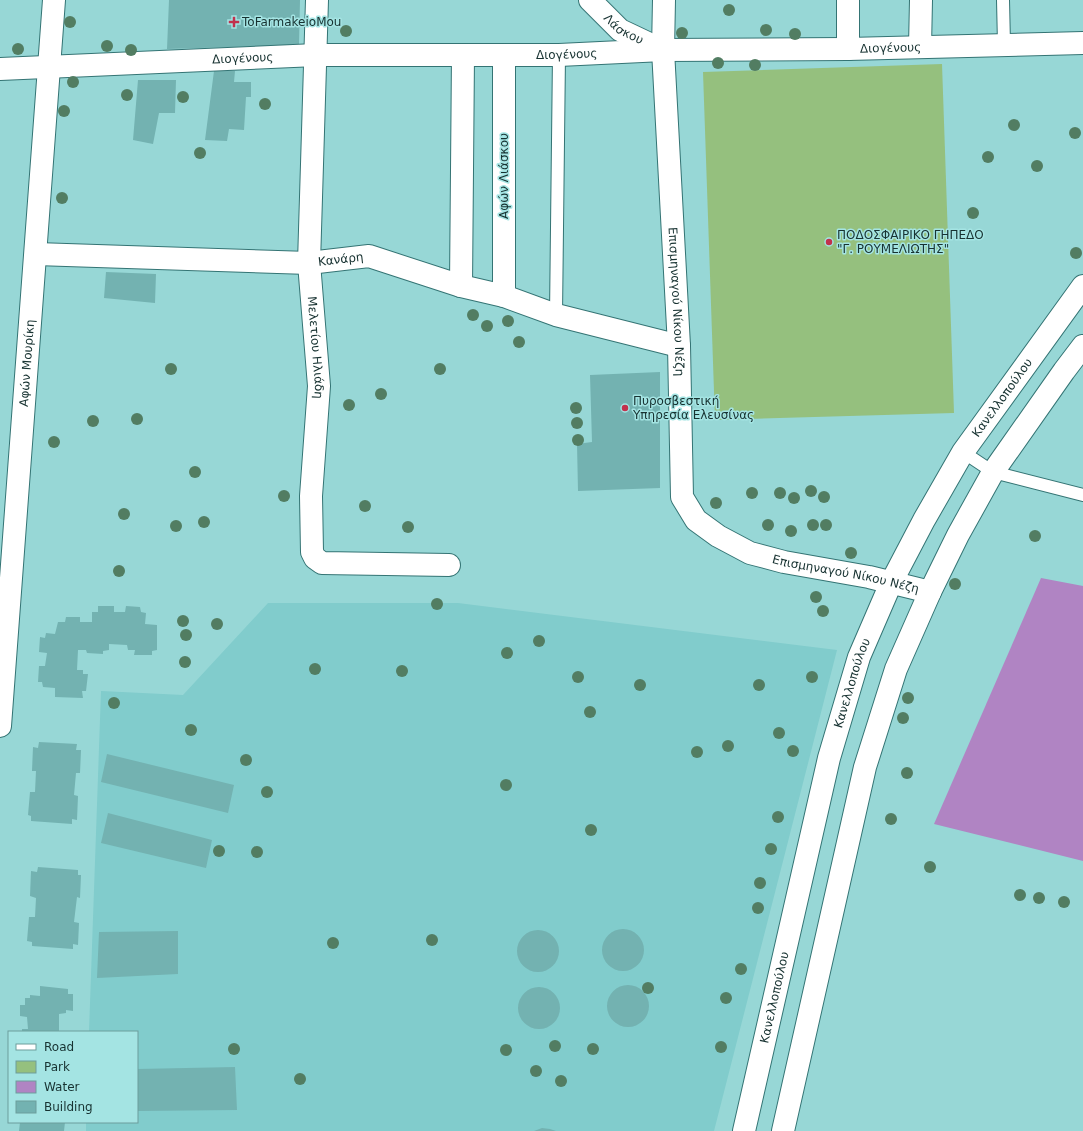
<svg xmlns="http://www.w3.org/2000/svg" width="1083" height="1131" font-family="'DejaVu Sans',sans-serif">
<style>
.built{fill:#81cccc}
.green{fill:#95c07e}
.water{fill:#b084c3}
.building{fill:#73b2b1}
.lines{fill:none;stroke-linecap:round;stroke-linejoin:round}
.lane-casing{stroke:#347474;stroke-width:14}
.street-casing{stroke:#347474;stroke-width:24}
.secondary-casing{stroke:#347474;stroke-width:24}
.lane{stroke:#fff;stroke-width:12}
.street{stroke:#fff;stroke-width:22}
.secondary{stroke:#fff;stroke-width:22}
.tree{fill:#527d62}
.poi-dot{fill:#c2314d;stroke:#a4e4e3;stroke-width:1.5}
.labels{text-anchor:middle;stroke-width:3;stroke-linejoin:round;paint-order:stroke}
.poi-label{font-size:12px;fill:#173231;stroke:#a4e4e3;text-anchor:start}
.street-label{font-size:12px;fill:#173231;stroke:#a4e4e3}
</style>
<rect width="100%" height="100%" fill="#97d7d6"/>
<path class="built" d="M268 603H458L837 650 714 1131H86V1122H137V1032H89L101 691 183 695Z"/>
<path class="green" d="M942 64 954 413 715 420 703 72Z"/>
<path class="water" d="M1041 578 1083 586V861L934 824Z"/>
<path class="building" d="M169 0H300L299 45 167 49Z
M214 71H235L234 82H251V97H246L244 130 229 129 227 141 205 140Z
M138 80H176L175 113H159L153 144 133 140Z
M106 272 156 274 155 303 104 298Z
M660 372V488L578 491 577 444 592 442 590 375Z
M98 606H114V612H125L126 606 140 607 141 612 146 613 145 624 157 625V650L152 651V655H134L135 650H128L127 645 109 644V650L103 651V654L87 653 86 650H78L77 670H83V674H88L86 691H82L83 698 55 697V688L43 687 42 682H38L39 666H45L47 653 39 652 40 637 45 638 46 633 55 634 58 622H65L66 617H80V622H92V612H98Z
M39 742 77 744 76 750H81L80 773H76L74 795 78 796 77 820 72 819V824L31 821V816L28 815 30 792H35L36 771H32L33 747 38 748Z
M107 754 234 785 228 813 101 782Z
M108 813 212 840 206 868 101 843Z
M38 867 78 870V875H81L80 898 77 897 74 922 79 923 78 945 73 944V949L32 946V942L27 941 29 917H35L36 898 30 896 31 871 37 872Z
M602 950a21 21 0 1 1 42 0a21 21 0 1 1-42 0Z
M517 951a21 21 0 1 1 42 0a21 21 0 1 1-42 0Z
M178 931V974L97 978 99 932Z
M607 1006a21 21 0 1 1 42 0a21 21 0 1 1-42 0Z
M40 986 68 989V994H73V1011L66 1010V1013L59 1014V1032H22V1029H28L27 1017 20 1016V1005H25V998H30V995L40 996Z
M518 1008a21 21 0 1 1 42 0a21 21 0 1 1-42 0Z
M235 1067 237 1110 137 1111V1069Z
M20 1122H65L64 1131H19Z
M542 1128 550 1129 556 1131H534Z"/>
<g class="lines">
<g class="lane-casing">
<path id="lane" d="M1003 0 1004 44
M556 315 559 55
M963 452 993 472 1083 495"/>
</g>
<g class="street-casing">
<g id="street">
<path id="s1" d="M317 0 309 263 319 386 311 496 312 552 315 558 322 563 449 565"/>
<path id="s2" d="M590 0 620 30 658 48"/>
<path d="M920 47 921 0"/>
<path d="M848 49V0"/>
<path id="s3" d="M0 69 316 55H559L663 50 848 49 1083 43"/>
<path id="s4" d="M36 254 309 263 369 256 461 286 504 296 556 315 679 346"/>
<path d="M461 286 463 55"/>
<path d="M504 296V55"/>
</g>
</g>
<g class="secondary-casing">
<g id="secondary">
<path id="s5" d="M664 0 663 50 679 346 682 497 696 520 718 536 750 553 784 562 869 577 930 592"/>
<path id="s6" d="M0 726 54 0"/>
<path id="s7" d="M744 1131 829 758 859 657 891 583 924 520 963 452 1083 286"/>
<path d="M783 1131 865 767 896 669 930 592 958 535 993 472 1064 371 1083 346"/>
</g>
</g>
<use href="#lane" class="lane"/>
<use href="#street" class="street"/>
<use href="#secondary" class="secondary"/>
</g>
<g class="tree">
<circle cx="729" cy="10" r="6"/>
<circle cx="70" cy="22" r="6"/>
<circle cx="766" cy="30" r="6"/>
<circle cx="346" cy="31" r="6"/>
<circle cx="682" cy="33" r="6"/>
<circle cx="795" cy="34" r="6"/>
<circle cx="107" cy="46" r="6"/>
<circle cx="18" cy="49" r="6"/>
<circle cx="131" cy="50" r="6"/>
<circle cx="718" cy="63" r="6"/>
<circle cx="755" cy="65" r="6"/>
<circle cx="73" cy="82" r="6"/>
<circle cx="127" cy="95" r="6"/>
<circle cx="183" cy="97" r="6"/>
<circle cx="265" cy="104" r="6"/>
<circle cx="64" cy="111" r="6"/>
<circle cx="1014" cy="125" r="6"/>
<circle cx="1075" cy="133" r="6"/>
<circle cx="200" cy="153" r="6"/>
<circle cx="988" cy="157" r="6"/>
<circle cx="1037" cy="166" r="6"/>
<circle cx="62" cy="198" r="6"/>
<circle cx="973" cy="213" r="6"/>
<circle cx="1076" cy="253" r="6"/>
<circle cx="473" cy="315" r="6"/>
<circle cx="508" cy="321" r="6"/>
<circle cx="487" cy="326" r="6"/>
<circle cx="519" cy="342" r="6"/>
<circle cx="171" cy="369" r="6"/>
<circle cx="440" cy="369" r="6"/>
<circle cx="381" cy="394" r="6"/>
<circle cx="349" cy="405" r="6"/>
<circle cx="576" cy="408" r="6"/>
<circle cx="137" cy="419" r="6"/>
<circle cx="93" cy="421" r="6"/>
<circle cx="577" cy="423" r="6"/>
<circle cx="578" cy="440" r="6"/>
<circle cx="54" cy="442" r="6"/>
<circle cx="195" cy="472" r="6"/>
<circle cx="811" cy="491" r="6"/>
<circle cx="752" cy="493" r="6"/>
<circle cx="780" cy="493" r="6"/>
<circle cx="284" cy="496" r="6"/>
<circle cx="824" cy="497" r="6"/>
<circle cx="794" cy="498" r="6"/>
<circle cx="716" cy="503" r="6"/>
<circle cx="365" cy="506" r="6"/>
<circle cx="124" cy="514" r="6"/>
<circle cx="204" cy="522" r="6"/>
<circle cx="768" cy="525" r="6"/>
<circle cx="813" cy="525" r="6"/>
<circle cx="826" cy="525" r="6"/>
<circle cx="176" cy="526" r="6"/>
<circle cx="408" cy="527" r="6"/>
<circle cx="791" cy="531" r="6"/>
<circle cx="1035" cy="536" r="6"/>
<circle cx="851" cy="553" r="6"/>
<circle cx="119" cy="571" r="6"/>
<circle cx="955" cy="584" r="6"/>
<circle cx="816" cy="597" r="6"/>
<circle cx="437" cy="604" r="6"/>
<circle cx="823" cy="611" r="6"/>
<circle cx="183" cy="621" r="6"/>
<circle cx="217" cy="624" r="6"/>
<circle cx="186" cy="635" r="6"/>
<circle cx="539" cy="641" r="6"/>
<circle cx="507" cy="653" r="6"/>
<circle cx="185" cy="662" r="6"/>
<circle cx="315" cy="669" r="6"/>
<circle cx="402" cy="671" r="6"/>
<circle cx="578" cy="677" r="6"/>
<circle cx="812" cy="677" r="6"/>
<circle cx="640" cy="685" r="6"/>
<circle cx="759" cy="685" r="6"/>
<circle cx="908" cy="698" r="6"/>
<circle cx="114" cy="703" r="6"/>
<circle cx="590" cy="712" r="6"/>
<circle cx="903" cy="718" r="6"/>
<circle cx="191" cy="730" r="6"/>
<circle cx="779" cy="733" r="6"/>
<circle cx="728" cy="746" r="6"/>
<circle cx="793" cy="751" r="6"/>
<circle cx="697" cy="752" r="6"/>
<circle cx="246" cy="760" r="6"/>
<circle cx="907" cy="773" r="6"/>
<circle cx="506" cy="785" r="6"/>
<circle cx="267" cy="792" r="6"/>
<circle cx="778" cy="817" r="6"/>
<circle cx="891" cy="819" r="6"/>
<circle cx="591" cy="830" r="6"/>
<circle cx="771" cy="849" r="6"/>
<circle cx="219" cy="851" r="6"/>
<circle cx="257" cy="852" r="6"/>
<circle cx="930" cy="867" r="6"/>
<circle cx="760" cy="883" r="6"/>
<circle cx="1020" cy="895" r="6"/>
<circle cx="1039" cy="898" r="6"/>
<circle cx="1064" cy="902" r="6"/>
<circle cx="758" cy="908" r="6"/>
<circle cx="432" cy="940" r="6"/>
<circle cx="333" cy="943" r="6"/>
<circle cx="741" cy="969" r="6"/>
<circle cx="648" cy="988" r="6"/>
<circle cx="726" cy="998" r="6"/>
<circle cx="555" cy="1046" r="6"/>
<circle cx="721" cy="1047" r="6"/>
<circle cx="234" cy="1049" r="6"/>
<circle cx="593" cy="1049" r="6"/>
<circle cx="506" cy="1050" r="6"/>
<circle cx="536" cy="1071" r="6"/>
<circle cx="300" cy="1079" r="6"/>
<circle cx="561" cy="1081" r="6"/>
</g>
<g class="poi-dot">
<path d="M232 16h4v4h4v4h-4v4h-4v-4h-4v-4h4z"/>
<circle cx="829" cy="242" r="4"/>
<circle cx="625" cy="408" r="4"/>
</g>
<g class="labels">
<g class="poi-label">
<text x="242" y="26">ToFarmakeioMou</text>
<text x="837" y="239">ΠΟΔΟΣΦΑΙΡΙΚΟ ΓΗΠΕΔΟ<tspan x="837" dy="14">"Γ. ΡΟΥΜΕΛΙΩΤΗΣ"</tspan></text>
<text x="633" y="405">Πυροσβεστική<tspan x="633" dy="14">Υπηρεσία Ελευσίνας</tspan></text>
</g>
<g class="street-label">
<text dy="4" stroke="none"><textPath href="#s2" startOffset="45">Λάσκου</textPath></text>
<text dy="4" stroke="none"><textPath href="#s3" startOffset="891">Διογένους</textPath></text>
<text dy="4" stroke="none"><textPath href="#s3" startOffset="567">Διογένους</textPath></text>
<text dy="4" stroke="none"><textPath href="#s3" startOffset="243">Διογένους</textPath></text>
<text transform="translate(504 176) rotate(-90)" y="4">Αφών Λιάσκου</text>
<text dy="4" stroke="none"><textPath href="#s4" startOffset="305">Κανάρη</textPath></text>
<text dy="4" stroke="none"><textPath href="#s5" startOffset="302">Επισμηναγού Νίκου Νέζη</textPath></text>
<text dy="4" stroke="none"><textPath href="#s1" startOffset="348">Μελετίου Ηλιάδη</textPath></text>
<text dy="4" stroke="none"><textPath href="#s6" startOffset="364">Αφών Μουρίκη</textPath></text>
<text dy="4" stroke="none"><textPath href="#s7" startOffset="785">Κανελλοπούλου</textPath></text>
<text dy="4" stroke="none"><textPath href="#s5" startOffset="686">Επισμηναγού Νίκου Νέζη</textPath></text>
<text dy="4" stroke="none"><textPath href="#s7" startOffset="461">Κανελλοπούλου</textPath></text>
<text dy="4" stroke="none"><textPath href="#s7" startOffset="137">Κανελλοπούλου</textPath></text>
</g>
</g>
<rect x="8" y="1031" width="130" height="92" fill="#a4e4e3" stroke="#6c9d9c"/>
<rect x="16" y="1044" width="20" height="6" fill="#ffffff" stroke="#6c9d9c"/>
<text x="44" y="1051" font-size="12" fill="#173231">Road</text>
<rect x="16" y="1061" width="20" height="12" fill="#95c07e" stroke="#6c9d9c"/>
<text x="44" y="1071" font-size="12" fill="#173231">Park</text>
<rect x="16" y="1081" width="20" height="12" fill="#b084c3" stroke="#6c9d9c"/>
<text x="44" y="1091" font-size="12" fill="#173231">Water</text>
<rect x="16" y="1101" width="20" height="12" fill="#73b2b1" stroke="#6c9d9c"/>
<text x="44" y="1111" font-size="12" fill="#173231">Building</text>
</svg>
